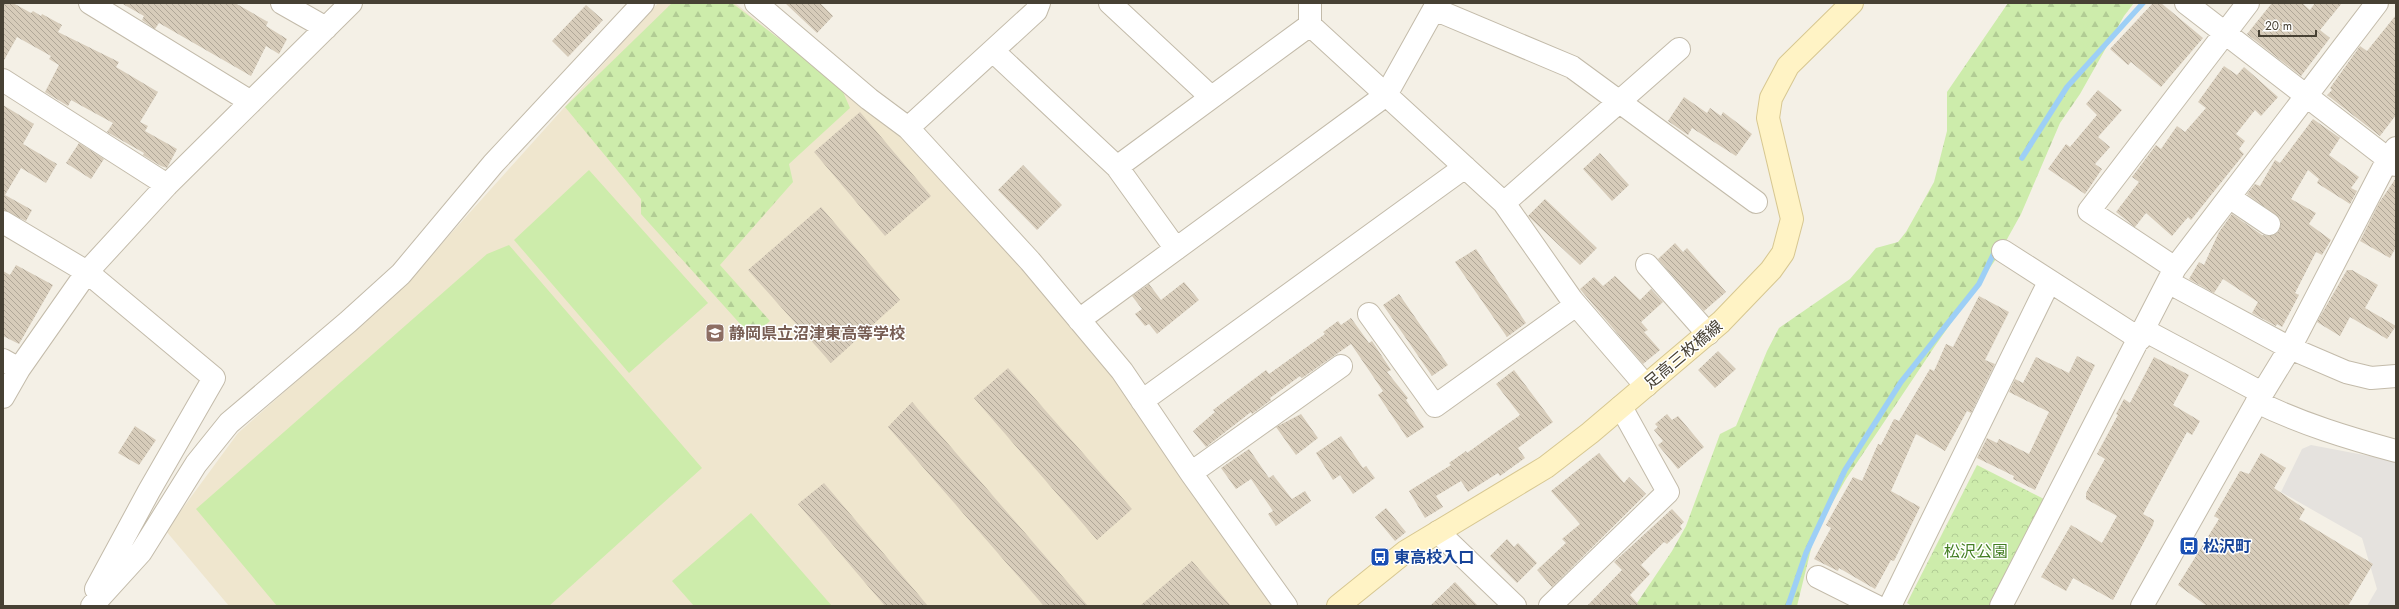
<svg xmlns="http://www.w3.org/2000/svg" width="2399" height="609" font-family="Jost,'Noto Sans JP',sans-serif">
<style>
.education{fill:#efe6ce}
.forest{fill:url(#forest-firs)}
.park{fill:url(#park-crowns)}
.pitch{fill:#cdecab}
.parking{fill:#e5e2de}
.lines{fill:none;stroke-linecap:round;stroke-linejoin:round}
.stream{stroke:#9dcff6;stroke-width:5.5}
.building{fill:url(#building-back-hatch)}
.minor-casing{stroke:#c3bbaa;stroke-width:24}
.tertiary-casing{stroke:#c3bbaa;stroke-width:24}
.secondary-casing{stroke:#d7c791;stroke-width:24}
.minor{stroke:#fff;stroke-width:22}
.tertiary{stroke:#fff;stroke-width:22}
.secondary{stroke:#fff3c5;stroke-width:22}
.labels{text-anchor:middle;stroke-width:3;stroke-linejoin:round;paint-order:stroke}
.education-label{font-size:16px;font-weight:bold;fill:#785e54;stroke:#fff;text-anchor:start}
.street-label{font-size:16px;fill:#474134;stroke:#fff}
.transit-label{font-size:16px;font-weight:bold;fill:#164399;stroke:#fff;text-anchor:start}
.park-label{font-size:16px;fill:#437e23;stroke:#fff}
</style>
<defs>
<pattern id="forest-firs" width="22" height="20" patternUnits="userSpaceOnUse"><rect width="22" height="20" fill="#cdecab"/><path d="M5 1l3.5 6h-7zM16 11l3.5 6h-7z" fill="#b1cc94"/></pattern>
<pattern id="park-crowns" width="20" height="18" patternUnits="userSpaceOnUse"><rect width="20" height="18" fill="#cdecab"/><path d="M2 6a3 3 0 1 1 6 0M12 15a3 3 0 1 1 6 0" fill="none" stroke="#b1cc94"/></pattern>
<pattern id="building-back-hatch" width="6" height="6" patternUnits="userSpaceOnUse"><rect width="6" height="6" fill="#d7ccba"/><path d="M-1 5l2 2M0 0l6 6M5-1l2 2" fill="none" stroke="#b0a798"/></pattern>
</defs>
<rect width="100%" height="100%" fill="#f4f0e6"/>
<path class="education" d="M658 3H735L898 134 1028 272 1115 378 1274 606H229L166 531 238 433 402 288Z"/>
<path class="forest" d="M672 3H732L840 85 850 108 789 164 793 182 720 265 770 321 752 337 641 214V199L565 107Z
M2008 3H2134L2124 16 2080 94 2060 123 2021 214 1996 259 1935 346 1846 479 1815 533 1797 606H1635L1672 551 1686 526 1720 434 1736 426 1767 351 1779 328 1850 279 1876 248 1898 242 1906 232 1934 182 1947 131V92Z"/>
<path class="park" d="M1977 465 2044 499 1990 606H1912L1907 603Z"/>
<path class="pitch" d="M589 170 708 303 629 373 514 240Z
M509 245 702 468 549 606H277L196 509 487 254Z
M751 513 832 606H694L672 581Z"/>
<path class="parking" d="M2311 445 2396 461V606H2367L2377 589 2362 538 2281 492 2302 449Z"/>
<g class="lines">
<path class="stream" d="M2022 158 2067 87 2143 3
M1788 606 1806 553 1845 470 1901 382 1979 284 1996 249"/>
</g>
<path class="building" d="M3 3H13L31 13 33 11 41 16 42 14 62 25 58 32 119 62 116 67 158 92 140 122 148 126 145 131 177 149 167 168 161 166 143 155 144 153 107 132 113 123 71 100 68 106 45 92 59 65 49 59 51 56 17 37 3 62Z
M121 3H235L268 22 266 26 287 39 279 54 266 46 251 76 159 23 155 29 142 20 144 16Z
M785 3H820L833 16 817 33Z
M2153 3H2161L2203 38 2161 87 2131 62 2128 65 2110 49Z
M2272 3H2302L2310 10 2315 3H2342L2320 30 2330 38 2301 76 2247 34Z
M586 5 603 20 568 57 552 41Z
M2396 15V115L2380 136 2327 95 2332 90 2330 88 2360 46 2367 51Z
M2224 66 2237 75 2244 67 2278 97 2261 116 2255 110 2236 134 2245 141 2239 149 2244 154 2191 220 2188 217 2172 236 2146 213 2135 227 2116 212 2139 182 2132 177 2156 145 2161 149 2177 126 2185 132 2206 108 2198 102Z
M2098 90 2122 110 2098 137 2110 147 2095 164 2102 169 2085 194 2048 169 2066 144 2070 147 2097 115 2086 104Z
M1684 97 1707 113 1710 108 1721 116 1723 112 1752 134 1736 156 1692 128 1688 135 1668 121Z
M3 105 34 124 23 144 57 164 46 183 21 168 5 195 32 210 26 221 3 210Z
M860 112 931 196 885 236 814 152Z
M2313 119 2340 138 2329 155 2359 177 2351 188 2357 191 2350 204 2317 183 2319 179 2308 170 2291 199 2316 213 2309 224 2331 240 2322 255 2316 252 2295 293 2299 295 2282 327 2277 324 2276 326 2252 313 2258 302 2223 279 2214 293 2189 279 2199 262 2204 265 2219 232 2232 214 2262 235 2269 236 2279 231 2281 224 2280 218 2247 194 2255 184 2260 186 2275 160 2280 163Z
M79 143 104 159 91 179 66 163Z
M1600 153 1629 185 1612 201 1583 169Z
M1023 165 1062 205 1037 230 998 190Z
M2396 178V247L2390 258 2360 241 2379 203Z
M1545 199 1597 248 1580 265 1528 216Z
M821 207 900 300 831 363 748 270Z
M1675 243 1683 252 1687 248 1726 292 1704 311 1658 259Z
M1476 249 1526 323 1507 337 1455 262Z
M16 265 53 285 19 344 3 336V271L10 275Z
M2347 270H2352L2378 285 2365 308 2396 326 2387 339 2350 317 2340 336 2317 322Z
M1615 276 1640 300 1651 289 1663 302 1641 322 1648 330 1644 332 1660 350 1643 364 1580 289 1594 277 1603 286Z
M1184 282 1199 300 1157 334 1149 324 1145 326 1135 314 1142 309 1132 296 1149 284 1161 300Z
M1399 294 1448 365 1432 376 1383 305Z
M1979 296 2009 312 1985 360 1995 364 1971 413 1967 411 1945 451 1916 434 1891 491 1920 507 1894 561 1891 560 1875 589 1839 568 1838 571 1814 559 1831 528 1826 525 1853 477 1862 481 1878 444 1881 445 1894 419 1899 421 1930 369 1934 371 1946 344 1953 347Z
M1351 318 1369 343 1372 341 1391 370 1387 372 1408 398 1406 400 1424 427 1407 438 1378 395 1383 391 1351 344 1302 378 1300 376 1270 398 1271 400 1252 414 1251 412 1206 447 1193 431 1215 412 1213 410 1266 370 1269 374 1325 334 1323 332 1338 321 1341 325Z
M1718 351 1736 369 1715 388 1698 370Z
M2077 356 2095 365 2035 490 2013 479 2014 476 1977 458 1987 438 1997 443 1999 439 2029 454 2049 412 2009 392 2015 379 2023 383 2036 357 2069 373Z
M2154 357 2189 375 2173 405 2200 421 2192 435 2187 432 2143 514 2154 520 2153 525 2113 600 2073 578 2066 591 2041 577 2071 525 2102 543 2117 516 2086 499V493L2105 459 2097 454 2118 415 2116 414 2124 399 2130 403Z
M1008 368 1132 509 1097 540 974 398Z
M1514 370 1553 422 1518 448 1525 458 1500 476 1498 473 1468 492 1461 481 1436 496 1443 507 1425 518 1409 491 1451 465 1449 463 1466 451 1467 453 1520 415 1496 384Z
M912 402 1088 606H1044L888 427Z
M1301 414 1318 438 1296 455 1276 427Z
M1667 414 1672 420 1678 416 1704 447 1678 469 1658 445 1663 441 1654 430 1658 427 1655 424Z
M135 426 156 440 139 465 118 453Z
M1341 436 1363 468 1366 466 1375 478 1353 494 1340 475 1333 480 1316 453Z
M1249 449 1269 478 1273 475 1292 499 1305 491 1311 501 1276 526 1268 514 1273 511 1251 479 1236 489 1221 468Z
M1599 453 1624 483 1629 477 1646 494 1552 587 1537 570 1566 543 1562 539 1580 524 1551 491Z
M2261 453 2286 468 2274 488 2305 509 2299 519 2373 564 2348 606H2207L2178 585 2219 519 2214 516 2240 471 2249 474Z
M824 483 928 606H885L798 504Z
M1386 508 1406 532 1395 541 1375 517Z
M1672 509 1684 522 1680 526 1682 529 1667 544 1664 542 1641 565 1650 574 1630 595 1640 606H1587L1622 570 1614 562Z
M1507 539 1514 547 1518 543 1537 563 1517 583 1490 556Z
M1192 561 1231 606H1140Z
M1455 582 1478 606H1430Z"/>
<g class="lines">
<g class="minor-casing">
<path id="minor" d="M90 3 251 102
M282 3 326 28
M756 3 869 99 908 128 1030 261 1122 371 1191 473 1286 606
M1110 3 1211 97
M2186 3 2396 165
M1310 25V3
M993 51 1117 167 1176 249
M3 80 167 185
M908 128 1036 11 1039 3
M2396 148 2388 159 2290 348 2257 402C2302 424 2348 438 2396 451
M1117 167 1310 25 1504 203 1572 300 1646 386
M2229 197 2269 224
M1504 203 1679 49
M3 222 87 272 214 378 149 491 96 589
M2003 251 2140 339
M1647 265 1708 334
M2175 268 2089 211 2248 3
M2168 282 2290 348 2346 372 2371 378 2396 376
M1369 314 1435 406 1576 305
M1079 320 1386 95 1434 9 1572 67 1756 202
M2144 330 2262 393
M3 360 19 369
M3 397 19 369 87 272 167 185 351 3
M1142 401 1465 167
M1191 473 1341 366
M1438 532 1515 606
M1818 577 1876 606
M92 606 141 552 196 464 229 423 348 322 401 274 493 164 643 3
M1550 606 1668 492 1621 407
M1890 606 2049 282
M2001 606 2175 268 2377 3"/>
</g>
<g class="tertiary-casing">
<path id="tertiary" d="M2142 606 2257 402"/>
</g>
<g class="secondary-casing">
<path id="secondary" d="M1338 606 1405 552 1546 467 1590 433 1721 322 1771 270 1783 253 1792 219 1768 118 1771 98 1788 66 1852 3"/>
</g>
<use href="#minor" class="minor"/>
<use href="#tertiary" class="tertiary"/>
<use href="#secondary" class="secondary"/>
</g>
<defs>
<g id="school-square" transform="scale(1)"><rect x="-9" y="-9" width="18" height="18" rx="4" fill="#8d6e63" stroke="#fff"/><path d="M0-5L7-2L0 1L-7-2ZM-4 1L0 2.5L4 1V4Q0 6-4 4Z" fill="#fff"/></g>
<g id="bus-square" transform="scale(1)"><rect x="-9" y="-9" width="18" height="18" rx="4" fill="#1a4fb4" stroke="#fff"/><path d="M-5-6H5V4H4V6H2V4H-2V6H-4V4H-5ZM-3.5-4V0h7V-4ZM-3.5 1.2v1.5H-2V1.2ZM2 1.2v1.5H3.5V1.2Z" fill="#fff"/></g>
</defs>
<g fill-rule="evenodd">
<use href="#school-square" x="715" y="333"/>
<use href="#bus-square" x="2189" y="546"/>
<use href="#bus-square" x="1380" y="557"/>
</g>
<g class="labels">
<g class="education-label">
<text x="729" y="339">静岡県立沼津東高等学校</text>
</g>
<g class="street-label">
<text transform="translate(1683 354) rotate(-40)" y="6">足高三枚橋線</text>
</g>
<g class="transit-label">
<text x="2203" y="552">松沢町</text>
<text x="1394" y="563">東高校入口</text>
</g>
<g class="park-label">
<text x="1976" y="557">松沢公園</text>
</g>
</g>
<rect width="2399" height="609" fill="none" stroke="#474134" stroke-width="8"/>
<path d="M2259 30v6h57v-6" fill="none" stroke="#474134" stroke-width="2"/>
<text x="2265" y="30" font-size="12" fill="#474134" stroke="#ffffff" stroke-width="3" paint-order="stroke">20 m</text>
</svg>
